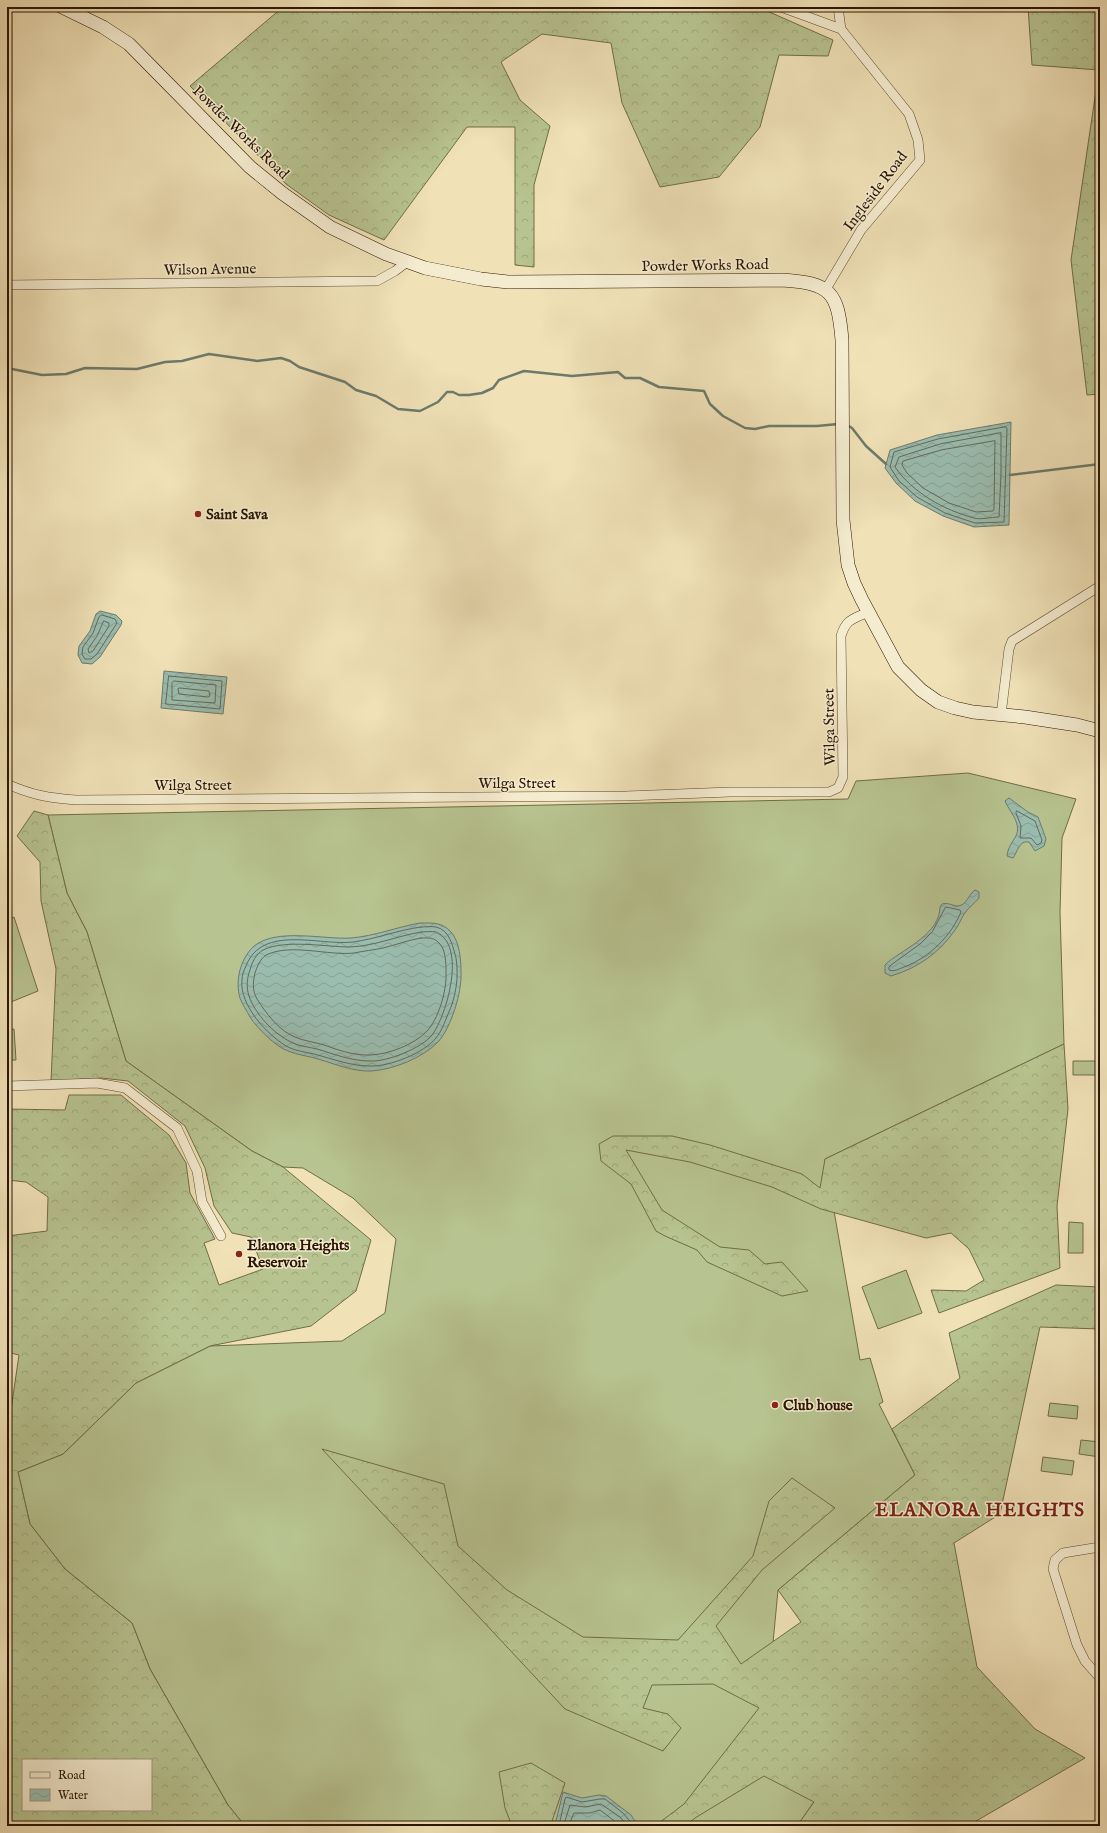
<svg xmlns="http://www.w3.org/2000/svg" width="1107" height="1833" font-family="'IM FELL English',serif">
<style>
.grass{fill:#b7c390;stroke:#706c48}
.forest{fill:url(#forest-crowns);stroke:#706c48;fill-rule:evenodd}
.water{fill:url(#water-waves);stroke:#6d7a6a}
.lines{fill:none;stroke-linecap:round;stroke-linejoin:round}
.shore{stroke:#626a58;stroke-width:1}
.stream{stroke:#6d7a6a;stroke-width:2.5}
.street-casing{stroke:#5c492e;stroke-width:10}
.secondary-casing{stroke:#2a1601;stroke-width:14}
.street{stroke:#f5ecd0;stroke-width:9}
.secondary{stroke:#f5ecd0;stroke-width:13}
.poi-dot{fill:#8f2418;stroke:#f5ecd0;stroke-width:1.5}
.labels{text-anchor:middle;stroke-width:3;stroke-linejoin:round;paint-order:stroke}
.street-label{font-size:15px;fill:#2a1601;stroke:#f5ecd0}
.poi-label{font-size:15px;font-weight:bold;fill:#2a1601;stroke:#f5ecd0;text-anchor:start}
.district-label{font-size:19px;font-weight:bold;letter-spacing:1px;fill:#7a1f14;stroke:#f5ecd0}
</style>
<defs>
<pattern id="forest-crowns" width="20" height="18" patternUnits="userSpaceOnUse"><rect width="20" height="18" fill="#b7c390"/><path d="M2 6a3 3 0 1 1 6 0M12 15a3 3 0 1 1 6 0" fill="none" stroke="#9ea77a"/></pattern>
<pattern id="water-waves" width="16" height="10" patternUnits="userSpaceOnUse"><rect width="16" height="10" fill="#9abdb0"/><path d="M0 5q4-4 8 0t8 0" fill="none" stroke="#85a296"/></pattern>
</defs>
<rect width="100%" height="100%" fill="#f0e1b7"/>
<filter id="stains"><feTurbulence type="fractalNoise" baseFrequency=".005" numOctaves="4"/><feColorMatrix values="0 0 0 0 .2 0 0 0 0 .09 0 0 0 0 .02 0 0 0 .5 -.17"/></filter>
<radialGradient id="worn" r=".72"><stop offset=".6" stop-color="#630" stop-opacity="0"/><stop offset="1" stop-color="#630" stop-opacity=".3"/></radialGradient>
<path class="grass" d="M968 773 1076 799 1062 838 1060 912 1064 1044 825 1159 860 1360 870 1358 883 1402 879 1404 915 1475 778 1590 773 1643 879 1709 797 1826H245L228 1805 150 1669 132 1623 65 1569 30 1524 18 1472 63 1454 136 1383 210 1346 342 1341 385 1313 396 1239 353 1198 303 1168 283 1167 252 1151 126 1061 87 932 67 893 48 815 848 799 856 781Z
M14 917 38 991 11 1002 7 993V920Z
M14 1029 16 1060H7V1030Z
M1073 1061H1100V1075H1073Z
M1069 1222 1083 1223V1253H1068Z
M906 1270 922 1313 878 1329 862 1287Z
M1050 1403 1078 1406 1077 1419 1048 1416Z
M1081 1440 1100 1442V1457L1079 1454Z
M1043 1457 1074 1461 1072 1475 1041 1471Z"/>
<path class="forest" d="M283 7H758L833 40 828 56 779 55 760 127 719 177 660 187 622 103 611 43 542 34 501 62 520 100 550 126 534 185V267L515 265V127H467L384 240 329 215 286 184 190 86Z
M1028 7H1100V394L1087 395 1071 260 1099 70 1032 65Z
M34 811 48 815 67 893 87 932 126 1061 252 1151 283 1167 371 1240 356 1291 311 1326 210 1346 136 1383 63 1454 18 1472 30 1524 65 1569 132 1623 150 1669 228 1805 245 1826H7V1437L19 1355 7 1352V1236L47 1231 48 1197 26 1182 7 1180V1109L65 1110 69 1095H121L169 1135 186 1163 190 1193 215 1239 204 1243 219 1285 263 1269 251 1237 232 1233 214 1206 205 1168 185 1126 128 1081 101 1078 51 1081 56 969 41 901 40 862 17 836ZM23 1760H151V1810H23Z
M1064 1044 1068 1109 1057 1206 1060 1268 939 1313 931 1290 966 1291 984 1280 969 1249 951 1233 926 1238 821 1209 772 1187 690 1162 626 1150 662 1210 720 1247 749 1250 765 1264 782 1262 808 1291 782 1296 707 1262 697 1250 665 1236 656 1231 631 1184 601 1161 599 1144 613 1136H672L710 1145 802 1174 820 1188 825 1159Z
M1056 1285 1100 1287V1329L1040 1327 1000 1514 954 1543 977 1667 1035 1729 1085 1758 971 1824 970 1826H797L814 1802 764 1776 695 1818 685 1826H655L684 1804 759 1708 713 1684 652 1685 643 1708 668 1714 681 1728 663 1751 565 1709 322 1449 444 1484 458 1546 507 1590 583 1637 678 1640 753 1556 769 1501 792 1478 835 1508 762 1570 716 1626 741 1664 801 1622 778 1590 915 1475 892 1429 960 1378 949 1333Z
M531 1763 565 1783 551 1824 553 1826H512L505 1808 499 1772Z"/>
<path class="water" d="M1011 422 1009 525 974 527 943 516 915 501 896 483 885 468 890 450 937 435Z
M100 611 116 615 122 621 121 625 100 657 92 664 82 663 78 655 79 646 90 631 96 614Z
M164 671 227 677 223 714 161 708Z
M1009 798 1028 812 1038 817 1046 839 1044 846 1035 851 1029 842C1019 840 1018 851 1013 858L1007 856C1008 847 1012 843 1016 836 1022 823 1009 811 1005 801Z
M975 890 979 892V898C974 904 968 908 964 914 961 919 959 925 955 930 939 953 918 968 891 976L885 973V965L888 962C906 948 940 933 940 907L942 904C948 902 953 906 958 906 967 905 968 895 975 890Z
M420 923C433 923 442 922 451 932 460 942 461 961 461 973 462 992 451 1028 438 1042 422 1058 395 1069 372 1071 354 1072 335 1064 318 1059 308 1056 298 1055 288 1051 276 1047 257 1028 250 1017 247 1011 242 1004 240 998 235 981 240 960 253 947 275 927 325 940 351 938 375 936 397 927 420 923Z
M563 1792 582 1798 599 1795 606 1796 631 1815 638 1826H558L556 1821Z"/>
<g class="lines">
<path class="shore" d="M1006 427 1007 429 1004 522 975 523 945 513 917 497 899 481 890 467 894 452 938 439Z
M1001 433V474L999 517C991 517 981 520 974 518 944 510 913 493 895 467L899 457 940 444Z
M995 441 994 509 993 511 976 512 949 503 923 488 907 473 902 465 903 461 941 450Z
M102 615 115 619 117 623 97 654 91 659H85L82 654 83 647 93 633 99 617Z
M104 621 109 623V626L93 651 89 653 88 649 97 636Z
M169 676 222 681 220 709 166 704Z
M174 681 216 685 215 703 172 700V683Z
M180 688 209 691 210 696 208 697 179 694 178 689Z
M1017 811 1035 821 1042 840 1041 843 1037 845 1031 838H1020L1021 826 1016 813Z
M946 907 960 910 961 912C951 936 929 958 904 967 899 969 894 972 889 970V967L891 965 920 944 932 932Z
M421 927C425 927 431 926 436 927 450 930 453 947 456 958 459 977 456 997 448 1014 445 1022 441 1032 436 1038 424 1053 389 1067 370 1066 351 1066 333 1059 314 1054 306 1052 295 1051 288 1047 268 1036 239 1005 242 980 242 975 244 970 246 966 262 924 320 946 353 942 376 939 398 930 421 927Z
M421 932C425 932 432 931 436 932 467 945 447 1015 432 1035 422 1048 387 1062 370 1061 351 1061 334 1054 317 1049 309 1047 298 1046 291 1042 274 1034 255 1014 249 996 246 987 247 978 250 970 252 962 256 954 263 950 285 939 327 947 350 947 375 946 397 936 421 932Z
M421 938C428 938 433 937 438 942 446 948 446 964 446 973 447 990 438 1021 426 1032 413 1045 389 1054 371 1055 355 1056 338 1050 324 1045 314 1042 304 1041 295 1037 279 1031 266 1013 257 999 252 990 253 982 255 973 257 967 260 959 266 955 291 943 329 956 354 953 363 951 374 950 383 948 396 945 408 940 421 938Z
M561 1826 560 1821 565 1799 566 1797 582 1802 600 1799H605L623 1813 634 1826
M566 1826 565 1821 570 1805 585 1807 601 1804 620 1817 628 1826
M572 1826 571 1820 574 1813H590L600 1810 621 1826"/>
<path class="stream" d="M7 368 42 375 66 374 85 368 137 369 165 362 182 361 209 354 257 361 281 358 290 361 299 367 345 382 356 390 376 396 398 409 420 411 438 402 447 392H453L459 395H469L482 393 493 388 499 380 524 371 572 376 618 372 625 378H640L659 387 704 391 710 404 723 416 745 428 755 429 769 426H817L838 424
M847 425 852 428 866 446 886 464
M1010 475 1100 464"/>
<g class="street-casing">
<path id="street" d="M781 7 841 29
M7 285 377 281 395 271 407 262
M826 289 861 230 920 160 918 140 909 114 841 29 838 7
M1001 715 1009 649 1012 641 1100 586
M7 784C32 795 49 798 76 800L626 796 730 792H829L838 788 843 777 841 636C846 619 853 619 868 612
M7 1086 97 1083 125 1088 177 1128 197 1171 202 1202 221 1236
M1100 1547 1063 1553 1055 1560 1053 1569 1077 1645 1085 1661 1100 1678"/>
</g>
<g class="secondary-casing">
<path id="secondary" d="M62 7 103 27 129 44 250 167 282 193 330 227 386 254 425 268 481 279 508 282 782 280C831 283 838 292 842 340L843 520 848 565 854 583 862 600 898 667 921 690 938 702 955 708 973 712 1025 717 1077 725 1100 731"/>
</g>
<use href="#street" class="street"/>
<use href="#secondary" class="secondary"/>
</g>
<g class="poi-dot">
<circle cx="198" cy="514" r="4"/>
<circle cx="239" cy="1254" r="4"/>
<circle cx="775" cy="1405" r="4"/>
</g>
<g class="labels">
<g class="street-label">
<text transform="translate(241 132) rotate(44)" y="5">Powder Works Road</text>
<text transform="translate(875 191) rotate(-53)" y="5">Ingleside Road</text>
<text transform="translate(705 265) rotate(-1)" y="5">Powder Works Road</text>
<text transform="translate(210 269) rotate(-1)" y="5">Wilson Avenue</text>
<text transform="translate(829 727) rotate(-91)" y="5">Wilga Street</text>
<text x="517" y="788">Wilga Street</text>
<text x="193" y="790">Wilga Street</text>
</g>
<g class="poi-label">
<text x="206" y="519">Saint Sava</text>
<text x="247" y="1250">Elanora Heights<tspan x="247" dy="17">Reservoir</tspan></text>
<text x="783" y="1410">Club house</text>
</g>
<g class="district-label">
<text x="980" y="1516">ELANORA HEIGHTS</text>
</g>
</g>
<rect width="1107" height="1833" fill="none" stroke="#f0e1b7" stroke-width="24"/>
<rect x="8" y="8" width="1091" height="1817" fill="none" stroke="#2a1601" stroke-width="2"/>
<rect x="12" y="12" width="1083" height="1809" fill="none" stroke="#2a1601"/>
<rect x="22" y="1759" width="130" height="52" fill="#f5ecd0" stroke="#a4967d"/>
<rect x="30" y="1772" width="20" height="6" fill="#f5ecd0" stroke="#a4967d"/>
<text x="58" y="1779" font-size="12" fill="#2a1601">Road</text>
<rect x="30" y="1789" width="20" height="12" fill="url(#water-waves)" stroke="#a4967d"/>
<text x="58" y="1799" font-size="12" fill="#2a1601">Water</text>
<rect width="100%" height="100%" filter="url(#stains)"/>
<rect width="100%" height="100%" fill="url(#worn)"/>
</svg>
